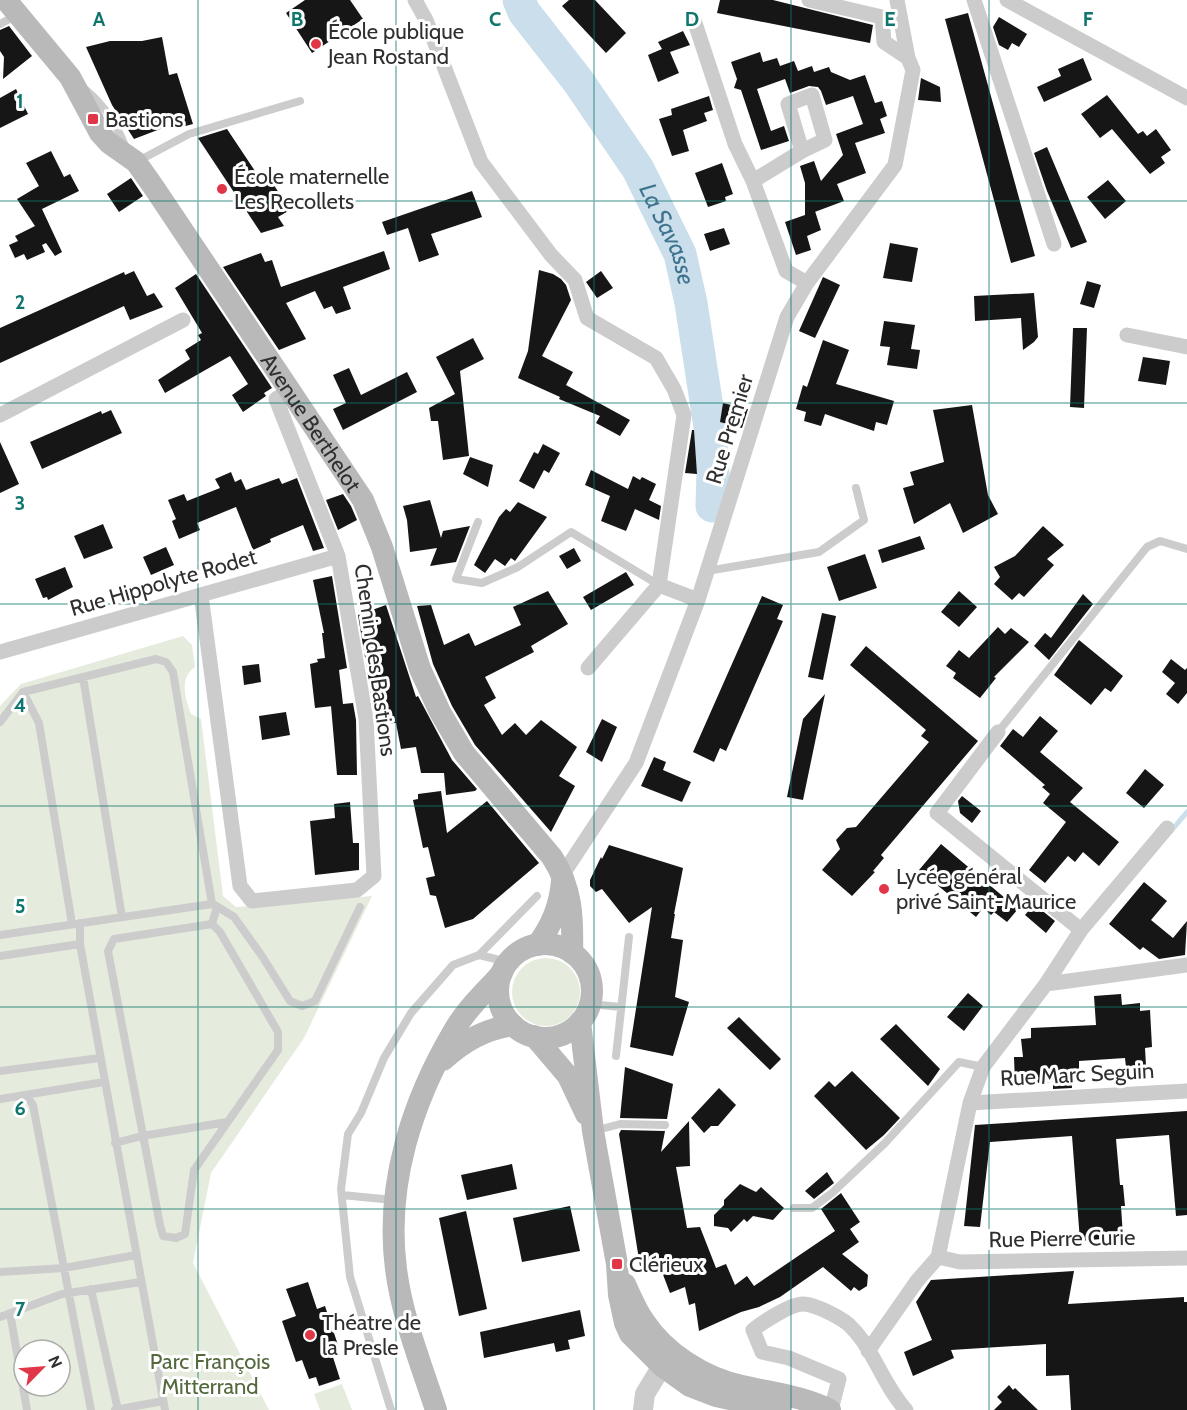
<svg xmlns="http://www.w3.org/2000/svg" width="1187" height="1410" font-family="Cabin,sans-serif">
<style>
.green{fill:#e5ecdd;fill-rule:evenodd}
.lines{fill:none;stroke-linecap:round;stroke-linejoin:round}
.stream{stroke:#cadfeb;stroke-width:5}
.river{stroke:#cadfeb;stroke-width:33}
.building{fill:#161616}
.service{stroke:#ccc;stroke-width:8}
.minor{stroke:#ccc;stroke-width:15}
.tertiary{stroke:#ccc;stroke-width:20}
.secondary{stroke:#b9b9b9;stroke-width:22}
.grid{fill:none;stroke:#0f766e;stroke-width:1.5;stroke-opacity:0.55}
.poi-dot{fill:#e13648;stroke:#fff;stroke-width:2}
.labels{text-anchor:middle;stroke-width:6;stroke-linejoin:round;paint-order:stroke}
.poi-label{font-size:22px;fill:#2f2f2f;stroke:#fff;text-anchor:start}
.street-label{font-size:22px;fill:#2f2f2f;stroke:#fff}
.park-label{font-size:22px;fill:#53693d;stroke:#fff}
.water-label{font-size:24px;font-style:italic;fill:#3f738f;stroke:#fff}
.grid-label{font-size:20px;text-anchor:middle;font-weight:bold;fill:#0f766e;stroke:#fff;stroke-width:6;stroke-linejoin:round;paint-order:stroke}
</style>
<rect width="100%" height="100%" fill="#fff"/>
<path class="green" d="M183 636 192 645 195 667C179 678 185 698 191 714L201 719 223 896 236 907 372 896 304 1038 211 1173 193 1263 269 1410H0V706L21 684ZM24 1350H60V1386H24Z
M512 992a34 34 0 1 1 68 0a34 34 0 1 1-68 0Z
M342 1384 352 1410H320L314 1394Z"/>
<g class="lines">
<path class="stream" d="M1171 831 1187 812"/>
<path class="river" id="s1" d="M519 0 524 12 578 81 638 169 680 254 691 303 710 427 713 471 712 506"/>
</g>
<path class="building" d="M305 0H350L363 19 312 53 286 13Z
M569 0H595L626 33 606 53 562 6Z
M720 0H773L873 25 870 43 717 13Z
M968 13 1035 256 1011 263 945 19Z
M999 17 1027 34 1019 47 1012 43 1008 50 999 45 993 27Z
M9 26 32 56 3 79 4 57 0 51V30Z
M683 31 690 45 670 52 679 73 658 82 648 55 662 49 658 42Z
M162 37 169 75 177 73 193 124 178 128 176 123 134 139 112 105 86 47 110 41H142Z
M760 52 763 62 777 58 780 66 794 61 798 71 812 66 814 72 829 67 831 72 850 80 865 75 875 103 882 101 887 116 880 119 885 133 855 143 866 173 837 184 844 201 812 213 815 211 821 230 807 236 811 250 796 255 785 222 805 215V183L800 166 814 161 821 181 843 155 836 134 863 124 853 96 826 105 821 91 818 87 809 86 790 93 785 79 757 89 771 131 784 126 789 141 761 150 741 90 734 88 737 79 731 62Z
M1083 58 1092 80 1044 102 1037 87 1061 76 1058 69Z
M921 78 940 87 941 102 918 100Z
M16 89 28 114 0 128V98Z
M1107 95 1138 134 1143 131 1147 136 1156 129 1171 150 1161 157 1165 163 1150 174 1112 129 1100 138 1081 114Z
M709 96 713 110 704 113 707 121 683 130 689 151 672 156 659 119 672 115 671 109Z
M227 129 261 180 268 176 290 210 278 217 284 226 261 233 198 138Z
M1047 147 1087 242 1071 248 1047 191 1034 153Z
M51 151 64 177 70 174 79 191 42 209 62 252 55 256 46 243 42 245 45 252 27 260 24 254 15 258 9 245 18 241 15 236 35 226 17 199 39 186 26 163Z
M722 163 733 194 725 197 726 201 708 207 695 173Z
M131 178 143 196 119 212 107 194Z
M1108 180 1126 201 1105 219 1087 197Z
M472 191 482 217 431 234 439 255 419 262 408 228 387 235 382 222Z
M724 228 730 244 710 251 704 234Z
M890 243 918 248 912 282 883 278Z
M384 251 390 269 343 287 351 309 336 314 332 306 324 309 315 291 286 303 306 339 279 350 223 267 261 253 265 262 272 260 281 287Z
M539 270 553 274 561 279 566 285 571 300 542 356 573 372 566 385 630 420 620 436 596 423 600 416 559 399 560 397 518 378 528 351Z
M134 271 147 296 154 293 163 307 130 320 124 306 0 363V328L124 272 125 275Z
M601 271 613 288 597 298 586 282Z
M196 274 272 388 264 393 266 396 243 412 232 395 248 384 230 356 165 393 158 380 190 359 185 350 201 340 198 335 202 333 175 288Z
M823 277 840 285 815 338 799 331Z
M1087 281 1101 285 1094 308 1080 304Z
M1034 293 1038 337 1034 342 1023 350 1021 318 975 321 974 296Z
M884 321 915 325 911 349 920 350 917 369 887 365 890 347 880 346Z
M1073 328H1087L1084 408 1070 407Z
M473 338 484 359 460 371 469 456 443 460 438 421H431L429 408 455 394 436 357Z
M823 340 849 350 836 384 894 401 887 425 876 422 874 431 825 414 821 426 804 421 806 412 796 409 803 385 807 387Z
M1143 357 1170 361 1166 385 1138 381Z
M349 368 361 395 407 372 417 392 343 430 333 409 346 403 333 375Z
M723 403 748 409 742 428 720 422Z
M972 405 988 495 998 514 963 533 950 503 914 524 903 488 914 485 910 472 944 462 933 410Z
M111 410 122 433 42 469 30 442 101 411 102 414Z
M692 430H694L697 474 685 473Z
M0 442 19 484 0 493Z
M543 444 560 453 549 473 544 470 534 489 519 481 534 452 538 454Z
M470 457 493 465 488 487 463 474Z
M591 470 628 489 633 476 640 480 642 477 656 484 649 500 661 506 659 520 635 509 626 531 601 521 610 496 585 485Z
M231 472 235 482 241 479 246 490 279 478 282 484 297 478 324 548 313 551 303 525 270 539 271 542 253 550 236 507 197 523 200 530 179 539 172 521 176 519 168 500 184 494 187 501 220 488 215 479Z
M343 494 351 506 357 520 338 530 326 500Z
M430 500 441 538 443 531 470 526 456 562 430 566 437 548 410 552 407 520 403 506Z
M518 502 547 517 515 561 511 558 505 566 495 559 485 573 474 565 499 517 506 509 510 512Z
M103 524 113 548 84 559 74 536Z
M1043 526 1064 545 1047 559 1054 565 1024 597 1019 593 1012 600 994 584 1000 577 994 567 1015 556Z
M920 536 925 549 882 563 878 550Z
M166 547 174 565 151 575 143 557Z
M574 548 581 561 567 569 559 556Z
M865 554 877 588 839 601 827 567Z
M65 567 73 587 48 600 47 597 43 598 35 579Z
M626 572 634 585 591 610 583 597Z
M332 576 347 668 339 670 343 704 353 703 356 720 357 775H337L331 706H333L315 708 310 664 318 662 317 659 325 658 322 633H324L313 580Z
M548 591 568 624 531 646 534 652 485 677 496 698 484 705 502 735 515 723 526 735 541 720 577 747 559 776 575 786 551 832 475 745 452 706 433 664 417 606 431 605 444 645 469 633 475 646 521 625 513 607Z
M959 591 977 607 959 627 941 612Z
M1083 594 1093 604 1049 660 1034 646 1045 633 1051 638Z
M762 596 783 605 777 619 783 621 726 751 720 748 714 762 693 752Z
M386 605 416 697 418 696 452 760 477 789 475 791 446 795 444 773H421L416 747 401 749 396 723 376 724 358 615Z
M822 613 836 616 823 680 808 677Z
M998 627 1005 634 1011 628 1029 642 994 677 996 678 980 698 953 678 956 673 946 666 959 650 969 658Z
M1079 640 1123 676 1111 692 1105 688 1091 705 1054 675Z
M866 646 978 741 881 855 884 858 873 871 875 872 852 896 822 870 840 849 836 840 847 828 856 827 929 742 921 736 926 730 850 665Z
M1171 659 1185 670 1187 668V693L1178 704 1166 694 1175 683 1162 672Z
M259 664 261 682 244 685 242 666Z
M825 694 803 800 787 797 803 719Z
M286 712 290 735 262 740 259 716Z
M1040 716 1058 731 1040 752 1083 788 1070 802 1119 842 1099 866 1083 852 1075 862 1068 856 1045 883 1029 870 1066 822 1043 803 1050 794 1042 787 1045 785 1000 746 1013 729 1023 737Z
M602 719 617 727 602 762 586 752Z
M654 757 666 762 663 770 691 782 682 802 641 786Z
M1145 769 1164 785 1144 808 1126 793Z
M441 791 447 833 487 801 539 863 473 919 445 928 436 896 430 895 426 878 435 876 428 847 423 848 413 800 418 799V794Z
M962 796 981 811 972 823 960 813 958 801Z
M350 802 353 843H359V870L315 875 310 821 335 818 334 804Z
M941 844 1018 909 1007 922 994 912 991 915 983 908 976 917 919 870Z
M609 845 683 868 674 914H675L671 938 683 940 675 997 689 1002 673 1056 630 1047 652 907 629 923 602 889 596 892 590 886V880L601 857 602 859Z
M1144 882 1167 901 1151 920 1173 938 1187 921 1185 955 1159 959 1143 947 1140 950 1109 924Z
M1034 904 1055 921 1046 933 1025 915Z
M968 993 983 1006 964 1031 947 1017Z
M1121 994 1122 1005 1140 1003V1011L1150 1010 1152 1047 1145 1048 1146 1066 1126 1067 1125 1058 1079 1061V1071L1071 1072 1072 1088 1053 1089V1082L1015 1084 1014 1057H1023L1021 1039 1031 1038V1028L1096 1025 1094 996Z
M739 1017 781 1059 770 1070 727 1028Z
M896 1024 940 1069 928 1086 880 1039Z
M625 1067 673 1084 667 1119 620 1118Z
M852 1071 900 1118 884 1135 866 1150 814 1096 829 1081 835 1087Z
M719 1088 736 1105 718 1126H711L704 1133 691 1118Z
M1187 1111V1215L1176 1216 1169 1135 1116 1139 1120 1185H1123L1125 1206H1121L1123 1237 1080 1241 1072 1136 990 1142 980 1227 964 1226 975 1125Z
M689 1121 690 1166 676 1167 687 1228 700 1227 716 1268 726 1264 735 1285 747 1276 754 1286 835 1231 821 1209 841 1193 860 1222 850 1229 859 1242 842 1254 868 1275 867 1286 859 1291 854 1287 851 1291 823 1267 780 1297 759 1307 741 1312 699 1331 695 1303 689 1305 685 1287 670 1293 659 1264 640 1266 619 1134 621 1130 665 1131 661 1152Z
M512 1164 517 1189 467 1200 461 1175Z
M827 1172 834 1183 814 1199 805 1191Z
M740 1184 756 1192 761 1187 784 1208 773 1220 753 1216 747 1222 744 1219 731 1232 728 1228 714 1226V1215L724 1205V1200Z
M570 1206 580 1251 522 1262 513 1218Z
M466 1211 487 1309 459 1316 439 1218Z
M1074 1271 1068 1304 1184 1297V1302H1187V1410H1071L1069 1375 1046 1376V1344L951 1350 954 1358 913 1376 904 1352 932 1340 916 1302 931 1280Z
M308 1282 317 1309 325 1306 339 1348 331 1351 340 1379 319 1386 316 1377 309 1379 302 1360 296 1362 282 1321 296 1316 286 1289Z
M580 1310 585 1336 568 1340 570 1349 556 1352 554 1343 484 1358 480 1332Z
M1009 1385 1013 1390 1015 1388 1038 1410H994L1002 1402 997 1397Z"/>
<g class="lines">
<path class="service" d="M0 24 15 16
M86 90C104 105 117 125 125 146
M138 161 189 134 300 101
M478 522 456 579 482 583 518 567 571 532 659 585
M707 571 819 552 864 520 856 488
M83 677 122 917
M23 692 39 723 72 924
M0 722 23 692 156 659 166 662 173 672 212 904 0 935
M998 732 1147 547 1160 541 1187 549
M213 904 234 917 262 956 290 1001 302 1006 315 1001 360 907
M80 923V944L165 1410
M212 924 114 939 108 951 160 1225 163 1236 176 1238 185 1234 194 1170 278 1050V1032L220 932 212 924 217 907
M479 955 508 962
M0 956 80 944
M590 1004 621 1007
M616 1056 629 937
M0 1071 100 1058
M26 1095 33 1105 91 1410
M0 1099 104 1082
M594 1131 620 1124 665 1125
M115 1143 142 1136 227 1122
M342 1195 393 1200
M794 1208H812L832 1193 885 1143 959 1062 983 1067
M0 1272 64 1268 136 1255
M91 1289 118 1410
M10 1313 27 1410
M0 1317 62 1294 141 1282
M115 1410 163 1401
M391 1410 350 1277 341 1189 348 1134 361 1113 384 1058 411 1013 453 965 479 955 537 896"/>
<path class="minor" d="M415 0 426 20 481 162 551 255 575 280 587 318 656 358 674 389 684 415 659 585 588 668
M809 0 882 17 884 42 908 58
M974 0 1054 244
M1007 0 1187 98
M694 20 735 144 753 181
M802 151 788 104 812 95 825 140 802 151 753 181 786 271 807 283
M1127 335 1187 347
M0 415 183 320
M659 585 698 600
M201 595 240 886 252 901 357 890 374 876 366 719 338 556 276 399 291 390
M0 652 338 556
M563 874 636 763 698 600 787 317 807 283 895 165 913 70 908 58 897 0
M1081 930 1167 828
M1046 984 1187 965
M970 1103 1187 1091
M938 1257 960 1262 1187 1258
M868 1351 917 1281 938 1257 970 1103 983 1067 1046 984 1081 930 937 813 998 732
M831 1410 839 1379 789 1358 762 1352 753 1330C763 1322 789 1305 802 1304 813 1303 845 1319 852 1328 874 1350 883 1385 906 1410"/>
<path class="tertiary" d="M643 1410 645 1394 662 1366"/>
<g class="secondary">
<path id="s2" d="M6 0 70 77 100 133 109 143 136 162 155 189 363 500 382 547 420 669 440 712 464 753 552 857C572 888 573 917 572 953"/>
<circle cx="545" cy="991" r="47"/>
<path d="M537 945C552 926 560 905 562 881"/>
<path d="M580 1022 593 1131 617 1264 619 1295 625 1323 630 1334 662 1366 690 1386 716 1396 780 1410"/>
<path d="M534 1036 568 1076 586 1114"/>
<path d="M443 1060C464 1041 485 1029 513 1025"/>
<path d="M625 1284C631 1297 636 1310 644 1321 665 1353 704 1378 742 1386 772 1393 802 1396 830 1410"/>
<path d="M436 1410C421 1364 402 1317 396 1269 385 1185 412 1101 455 1029 467 1008 486 991 502 973"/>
</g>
</g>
<path class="grid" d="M198 0V1410M396 0V1410M594 0V1410M791 0V1410M989 0V1410M0 201H1187M0 403H1187M0 604H1187M0 806H1187M0 1007H1187M0 1209H1187"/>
<g class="poi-dot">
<circle cx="316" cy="44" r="6"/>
<rect x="87" y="113" width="12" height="12" rx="3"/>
<circle cx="222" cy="189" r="6"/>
<circle cx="884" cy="889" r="6"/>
<rect x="611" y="1258" width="12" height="12" rx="3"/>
<circle cx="310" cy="1335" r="6"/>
</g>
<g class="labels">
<g class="poi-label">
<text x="328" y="39">École publique<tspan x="328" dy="25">Jean Rostand</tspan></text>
<text x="105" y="127">Bastions</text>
<text x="234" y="184">École maternelle<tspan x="234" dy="25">Les Recollets</tspan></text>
<text x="896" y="884">Lycée général<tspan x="896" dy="25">privé Saint-Maurice</tspan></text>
<text x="629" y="1272">Clérieux</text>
<text x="322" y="1330">Théatre de<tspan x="322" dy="25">la Presle</tspan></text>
</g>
<g class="street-label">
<text dy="8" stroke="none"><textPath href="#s2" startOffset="524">Avenue Berthelot</textPath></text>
<text transform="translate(729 429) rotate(-73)" y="8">Rue Premier</text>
<text transform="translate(163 582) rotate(-16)" y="8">Rue Hippolyte Rodet</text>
<text transform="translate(376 660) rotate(82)" y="8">Chemin des Bastions</text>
<text transform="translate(1077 1074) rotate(-3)" y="8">Rue Marc Seguin</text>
<text transform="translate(1062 1238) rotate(-1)" y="8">Rue Pierre Curie</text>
</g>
<g class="park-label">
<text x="210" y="1369">Parc François<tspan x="210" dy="25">Mitterrand</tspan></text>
</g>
<g class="water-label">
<text dy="8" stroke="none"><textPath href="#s1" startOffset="279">La Savasse</textPath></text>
</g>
</g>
<g class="grid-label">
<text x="99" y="26">A</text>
<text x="297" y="26">B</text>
<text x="495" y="26">C</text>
<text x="692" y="26">D</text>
<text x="890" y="26">E</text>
<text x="1088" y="26">F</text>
<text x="20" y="108">1</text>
<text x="20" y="309">2</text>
<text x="20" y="510">3</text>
<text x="20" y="712">4</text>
<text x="20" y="913">5</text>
<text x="20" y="1115">6</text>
<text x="20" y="1316">7</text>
</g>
<g transform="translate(42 1368) rotate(65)"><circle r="28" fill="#ffffff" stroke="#acacac" stroke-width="1.5"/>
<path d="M0-4.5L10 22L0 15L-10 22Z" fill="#e13648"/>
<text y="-9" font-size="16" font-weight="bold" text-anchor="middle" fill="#2f2f2f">N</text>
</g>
</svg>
